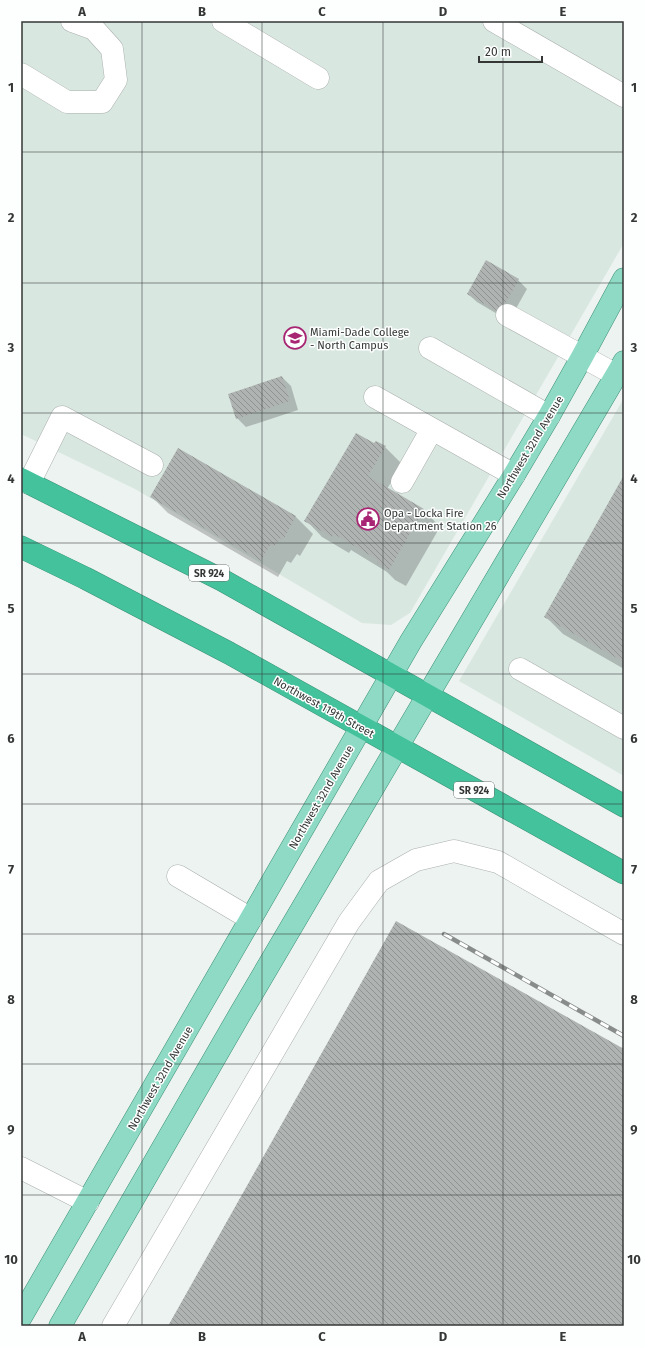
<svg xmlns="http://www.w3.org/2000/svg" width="645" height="1347" font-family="'Fira Sans',sans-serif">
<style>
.built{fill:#d9e7e1}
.shadow{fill:#0003}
.building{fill:url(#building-back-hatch)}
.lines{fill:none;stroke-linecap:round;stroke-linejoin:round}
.minor-casing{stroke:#abb1ae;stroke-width:23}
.major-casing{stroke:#3e9178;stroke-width:23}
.highway-casing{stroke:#3e9178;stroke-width:23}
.minor{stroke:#fff;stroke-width:22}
.major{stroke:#8edac4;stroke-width:22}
.highway{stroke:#43c29c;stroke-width:22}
.rail-casing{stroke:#888c8a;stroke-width:4.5}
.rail{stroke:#fdfffe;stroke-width:3;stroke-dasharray:9;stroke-linecap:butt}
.grid{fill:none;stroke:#343736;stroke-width:1;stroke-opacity:0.55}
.labels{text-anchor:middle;stroke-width:3;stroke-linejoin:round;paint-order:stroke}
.shield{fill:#fdfffe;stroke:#707372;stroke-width:1}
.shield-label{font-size:10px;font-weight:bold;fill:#343736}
.poi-label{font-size:11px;fill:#343736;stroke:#fdfffe;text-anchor:start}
.street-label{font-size:11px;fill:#343736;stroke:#fdfffe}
.neatline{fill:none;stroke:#343736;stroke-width:1.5}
.grid-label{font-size:13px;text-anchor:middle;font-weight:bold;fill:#343736}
</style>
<defs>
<pattern id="building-back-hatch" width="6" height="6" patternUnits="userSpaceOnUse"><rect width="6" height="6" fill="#afb4b2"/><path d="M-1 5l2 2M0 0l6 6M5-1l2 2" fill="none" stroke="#8f9392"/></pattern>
</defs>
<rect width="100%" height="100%" fill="#edf3f0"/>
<path class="built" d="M21 21H624V243L410 613 391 625 362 623 135 489 21 434Z
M624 398V776L459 681Z"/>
<path class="shadow" d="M518 280 527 289 509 321 477 302 468 294Z
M282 377 291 386 298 410 246 427 237 418Z
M375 445 385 447 402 464 387 489 424 510 440 527 406 586 395 580 387 572 351 550 349 553 322 537 306 520Z
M178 449 296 517 313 534 300 556 297 554 291 563 287 561 278 577 168 513 151 496Z
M624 477V669L563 634 546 617Z"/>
<path class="building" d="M486 260 519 279 500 313 467 294Z
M282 376 290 401 236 419 228 394Z
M356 433 374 443 376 441 386 446 368 476 424 509 389 570 377 563 378 560 334 534 332 537 304 521Z
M178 448 296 516 283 540 280 538 274 547 270 545 261 561 150 497Z
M624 475V662L544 617Z
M396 921 624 1049V1326H168Z"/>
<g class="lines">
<g class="minor-casing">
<path id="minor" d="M223 21 318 78
M494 21 624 96
M21 74 67 102H102L116 80 112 49 94 29 72 21
M507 315 616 375
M430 348 549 416
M375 397 514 475
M402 482 432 429
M29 483 62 417 152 465
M520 669 624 728
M178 876 251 919
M21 1168 88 1202
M113 1326 349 922 379 881 416 860 454 851 498 862 624 934"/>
</g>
<g class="major-casing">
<path id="major" d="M21 1317 411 641 514 475 549 416 582 357 624 279
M60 1326 240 1014 624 362"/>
</g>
<g class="highway-casing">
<path id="highway" d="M21 479 222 580 624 806
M21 547 85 578 229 653 624 873"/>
</g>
<use href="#minor" class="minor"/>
<use href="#major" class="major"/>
<use href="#highway" class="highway"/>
<g class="rail-casing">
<path id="rail" d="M444 934 624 1036"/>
</g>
<use href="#rail" class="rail"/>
</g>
<path class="grid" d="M142 21V1326M262 21V1326M383 21V1326M503 21V1326M21 152H624M21 283H624M21 413H624M21 543H624M21 674H624M21 804H624M21 934H624M21 1064H624M21 1195H624"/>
<defs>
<g id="university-ring" transform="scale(1.15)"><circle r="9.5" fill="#fdfffe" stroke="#a72572" stroke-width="1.5"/><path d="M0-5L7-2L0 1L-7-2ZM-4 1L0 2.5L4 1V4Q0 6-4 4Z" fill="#a72572"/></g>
<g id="civic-ring" transform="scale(1.15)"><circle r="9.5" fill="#fdfffe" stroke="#a72572" stroke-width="1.5"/><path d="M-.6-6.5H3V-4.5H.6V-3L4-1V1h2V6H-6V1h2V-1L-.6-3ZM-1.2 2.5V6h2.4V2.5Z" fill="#a72572"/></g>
</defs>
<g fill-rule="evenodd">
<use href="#university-ring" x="295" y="338"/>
<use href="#civic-ring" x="368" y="519"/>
</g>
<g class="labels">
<g class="shield">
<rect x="189" y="565" width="40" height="16" rx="3"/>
<rect x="454" y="782" width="40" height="16" rx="3"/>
</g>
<g class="shield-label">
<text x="209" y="577">SR 924</text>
<text x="474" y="794">SR 924</text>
</g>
<g class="poi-label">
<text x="310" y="336">Miami-Dade College<tspan x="310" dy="13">- North Campus</tspan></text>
<text x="384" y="517">Opa - Locka Fire<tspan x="384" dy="13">Department Station 26</tspan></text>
</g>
<g class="street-label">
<text transform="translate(530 447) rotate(-59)" y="4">Northwest 32nd Avenue</text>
<text transform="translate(324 707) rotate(29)" y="4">Northwest 119th Street</text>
<text transform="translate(321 797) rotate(-60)" y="4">Northwest 32nd Avenue</text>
<text transform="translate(160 1078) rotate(-60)" y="4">Northwest 32nd Avenue</text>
</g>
</g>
<rect width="645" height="1347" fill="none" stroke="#fdfffe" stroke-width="44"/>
<path d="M479 56v6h63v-6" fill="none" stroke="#343736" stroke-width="2"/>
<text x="485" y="56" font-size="12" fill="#343736" stroke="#fdfffe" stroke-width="3" paint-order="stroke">20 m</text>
<rect x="22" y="22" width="601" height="1303" class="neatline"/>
<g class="grid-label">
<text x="82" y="16">A</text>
<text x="202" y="16">B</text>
<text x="322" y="16">C</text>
<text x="443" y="16">D</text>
<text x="563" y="16">E</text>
<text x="11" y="92">1</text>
<text x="634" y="92">1</text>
<text x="11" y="222">2</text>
<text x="634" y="222">2</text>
<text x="11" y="352">3</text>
<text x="634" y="352">3</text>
<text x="11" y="483">4</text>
<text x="634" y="483">4</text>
<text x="11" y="613">5</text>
<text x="634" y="613">5</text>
<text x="11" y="743">6</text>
<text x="634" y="743">6</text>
<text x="11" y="874">7</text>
<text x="634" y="874">7</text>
<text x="11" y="1004">8</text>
<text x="634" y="1004">8</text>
<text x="11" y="1134">9</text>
<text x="634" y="1134">9</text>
<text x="11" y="1264">10</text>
<text x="634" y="1264">10</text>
<text x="82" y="1341">A</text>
<text x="202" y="1341">B</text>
<text x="322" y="1341">C</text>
<text x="443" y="1341">D</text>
<text x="563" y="1341">E</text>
</g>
</svg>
